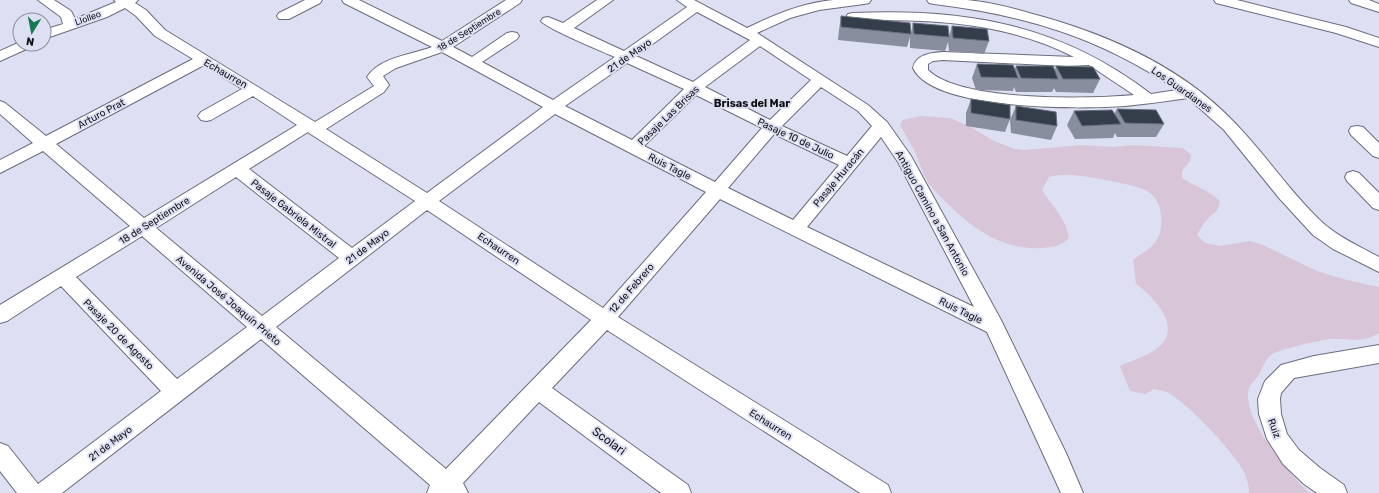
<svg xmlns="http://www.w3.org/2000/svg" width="1379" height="493" font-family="Rubik,sans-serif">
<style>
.green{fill:#d8c5d8}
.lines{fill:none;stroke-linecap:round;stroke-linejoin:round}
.minor-casing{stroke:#6a6c7c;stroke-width:2}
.minor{fill:#fff;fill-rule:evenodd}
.wall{fill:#888e9e}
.building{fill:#343d4a;stroke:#676e7c}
.labels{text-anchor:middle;stroke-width:4;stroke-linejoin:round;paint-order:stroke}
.far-street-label{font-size:9px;fill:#101016;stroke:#dde0f2}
.street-label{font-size:10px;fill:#101016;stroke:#dde0f2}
.neighbourhood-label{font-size:11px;font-weight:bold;fill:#101016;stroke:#dde0f2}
.near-street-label{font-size:12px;fill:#101016;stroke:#dde0f2}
</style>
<rect width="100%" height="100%" fill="#dde0f2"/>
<path class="green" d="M920 116 950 118 969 126 994 141 1015 149 1025 150 1081 145 1113 147 1133 145 1183 148 1191 155 1190 161 1182 171V178C1194 186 1209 190 1220 201 1218 214 1214 211 1208 219 1203 223 1200 230 1197 235L1205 243 1220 246 1250 241 1263 245 1317 271 1347 280 1379 287V333C1361 345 1348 337 1329 339 1318 341 1279 349 1271 355 1265 359 1262 370 1258 376 1256 380 1251 383 1249 388 1240 418 1290 473 1309 493H1249C1249 486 1247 479 1244 472 1234 452 1188 404 1169 393 1165 391 1159 390 1154 389L1145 394 1130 391 1120 366C1133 360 1148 356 1159 347 1183 327 1153 296 1136 284L1133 260C1141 254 1154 247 1158 238 1165 222 1162 198 1145 190 1131 184 1115 182 1100 179 1083 176 1066 172 1049 177L1042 190C1052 206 1066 218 1069 238 1061 247 1052 247 1041 248 1005 250 978 232 953 209 945 201 936 193 929 184L925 177 914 150 900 125 903 120Z"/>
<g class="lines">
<g class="minor-casing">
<path id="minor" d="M38 0H54L71 11 75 19 116 2 114 0H138L135 3 146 10 165 30 315 122 374 86 367 77C380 57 411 55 432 47L344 3 342 0H359L442 41 506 0H522L520 3 453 47 472 57 507 33 512 32 517 33 519 36 517 39 482 62 553 100 615 57C603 52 546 28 541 21L543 18 548 17 563 23 597 0H613L574 28 624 51 687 7 677 0H694L747 28C774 15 802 3 833 0 845 0 858 0 871 0L869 3 864 4 819 10 790 18 757 33 868 105 887 122 911 156 1001 320 1066 453 1083 493H1061L987 332 720 199 618 317 888 485 891 493H860L607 330 552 388 688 485 691 493H661L539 402 463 483 468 493H427L430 485 261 339 62 493H17L0 471V443L8 446 38 484 161 391 61 286 7 321 0 323V305L130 226 43 151 0 173V160L33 143 0 114V101L5 103 46 136 193 59 155 36 136 16 125 8 107 17 44 39V30L63 24 61 17ZM697 12 750 40 693 82 636 56ZM760 46 811 80 770 120 705 87ZM442 52 543 107 427 193 326 129 384 92 389 85 383 76 396 68ZM627 63 684 89 632 140 565 106ZM204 65 242 89 201 112 198 116 201 120 206 121 211 120 253 96 297 125 144 218 56 144ZM821 87 858 111 872 126 847 156 782 126ZM696 95 762 128 715 182 644 146ZM555 114 706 192 603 308 439 201ZM308 132 309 133 415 201 352 248 249 169ZM774 134 839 165 793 220 728 188ZM881 137 898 162 974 307 807 227ZM236 177 339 258 262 316 156 228ZM427 210 591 320 446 469 276 327ZM142 236 247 327 177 379 76 277Z
M305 0H322L320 3 289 19H279L277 16 279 13Z
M927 0C940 0 954 0 967 0 987 2 1009 7 1029 13 1102 32 1179 65 1232 120 1265 153 1290 193 1324 224 1340 238 1361 247 1379 257V272L1333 249 1313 235 1279 198 1224 130 1188 98C1167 101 1146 104 1125 106 1082 109 933 111 913 68 916 54 931 53 943 52L1074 57C1006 22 928 18 853 21L848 20 846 17 848 14 853 13C965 8 1060 24 1151 94L1177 90C1101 38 1025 15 934 4L929 3ZM943 60 1066 66 1089 65 1134 95C1089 99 960 102 928 70V64L933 61Z
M1214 0H1237L1346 27 1379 38V47L1336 33 1216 3Z
M1349 0H1369L1379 4V12L1351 3Z
M20 42V44H33L31 47 0 61V51Z
M1357 126 1363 127 1379 143V158L1373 156 1351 135 1349 131 1351 127Z
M1353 171 1359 173 1379 193V210L1373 208 1347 181 1345 177 1347 173Z
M1379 345V363L1294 378 1281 393 1280 399 1281 414 1287 434 1299 450 1320 468 1344 485 1347 493H1317L1304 484 1283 464 1267 439 1259 414 1258 399 1265 381 1281 365 1314 356Z"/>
</g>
<use href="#minor" class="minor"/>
</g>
<path class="wall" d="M841 16 911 33 913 23 949 36 952 26 989 41 984 54 949 51 948 42 945 51 910 48V37L907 47 838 40 839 30Z
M977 64 1015 69 1016 66 1055 70 1056 66 1100 79 1093 93 1056 92 1054 88 1052 92H1016L1014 87 1013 91 976 90 972 78Z
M971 99 1010 119 1005 132 966 126V113Z
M1016 106 1057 126 1051 140 1011 133 1010 120Z
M1117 109 1164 124 1156 137H1117L1115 133 1113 138 1075 139 1067 125 1074 111 1114 114Z"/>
<path class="building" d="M841 16 910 23 911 34 841 27Z
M913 23 948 26 949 37 914 34Z
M952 26 987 29 989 41 953 38Z
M977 64 1013 65 1018 78 981 77Z
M1016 66H1053L1058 79 1021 78Z
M1056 66 1093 67 1100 79H1063Z
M971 99 1010 105V119L971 113Z
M1016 106 1056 112 1057 126 1016 120Z
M1117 109 1156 110 1164 124 1125 123Z
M1112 110 1121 124 1082 126 1074 111Z"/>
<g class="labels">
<g class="far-street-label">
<text transform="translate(88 18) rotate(-20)" y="3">Llolleo</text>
<text transform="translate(469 30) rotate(-32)" y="3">18 de Septiembre</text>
</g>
<g class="street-label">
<text transform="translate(629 55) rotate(-35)" y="4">21 de Mayo</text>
<text transform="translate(226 73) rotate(30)" y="4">Echaurren</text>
<text transform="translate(1182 89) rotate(35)" y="4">Los Guardianes</text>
<text transform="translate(101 113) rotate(-28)" y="4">Arturo Prat</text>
<text transform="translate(668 115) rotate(-44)" y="4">Pasaje Las Brisas</text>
<text transform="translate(796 138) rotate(25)" y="4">Pasaje 10 de Julio</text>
<text transform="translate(670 166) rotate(27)" y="4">Ruis Tagle</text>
<text transform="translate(838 177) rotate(-50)" y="4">Pasaje Huracán</text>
<text transform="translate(294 213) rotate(38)" y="4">Pasaje Gabriela Mistral</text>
<text transform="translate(933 213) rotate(61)" y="4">Antiguo Camino a San Antonio</text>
<text transform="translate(154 220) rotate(-32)" y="4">18 de Septiembre</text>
<text transform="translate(367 246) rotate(-37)" y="4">21 de Mayo</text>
<text transform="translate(499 248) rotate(34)" y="4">Echaurren</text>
<text transform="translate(631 288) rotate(-49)" y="4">12 de Febrero</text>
<text transform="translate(229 300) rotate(40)" y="4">Avenida José Joaquín Prieto</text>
<text transform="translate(961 310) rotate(26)" y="4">Ruis Tagle</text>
<text transform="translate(119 334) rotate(45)" y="4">Pasaje 20 de Agosto</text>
<text transform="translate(771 424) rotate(32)" y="4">Echaurren</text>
<text transform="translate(1275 428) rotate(70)" y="4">Ruiz</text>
<text transform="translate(110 443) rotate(-37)" y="4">21 de Mayo</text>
</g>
<g class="neighbourhood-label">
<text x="752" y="107">Brisas del Mar</text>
</g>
<g class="near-street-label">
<text transform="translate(609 441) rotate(36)" y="4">Scolari</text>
</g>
</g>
<g transform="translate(32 32) rotate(190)"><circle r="19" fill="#dde0f2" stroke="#8b8d9a"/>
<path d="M0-3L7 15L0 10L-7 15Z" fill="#187951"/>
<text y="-6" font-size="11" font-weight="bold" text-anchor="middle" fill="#101016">N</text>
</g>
</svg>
